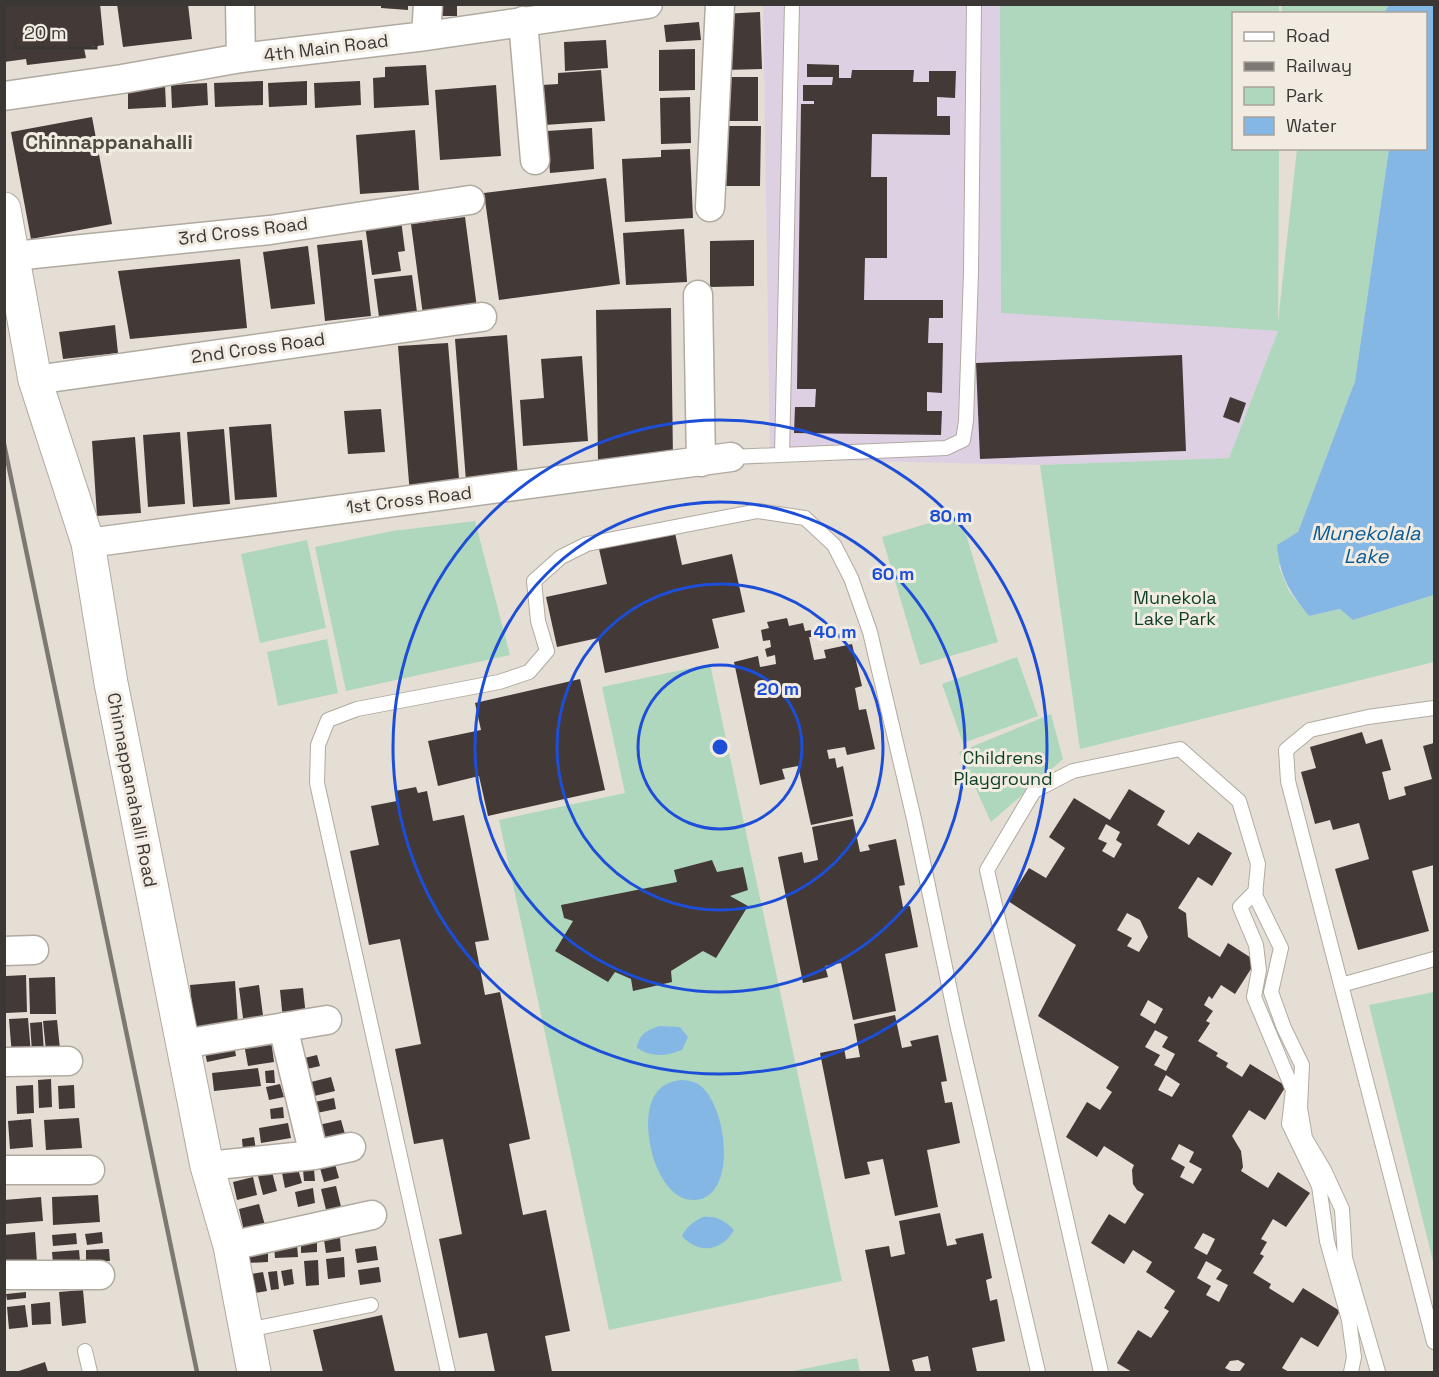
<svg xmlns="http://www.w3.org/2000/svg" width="1439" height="1377" font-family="'Space Grotesk',sans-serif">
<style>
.education{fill:#ded0e3}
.green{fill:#afd7be}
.water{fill:#85b7e4}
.building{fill:#433937;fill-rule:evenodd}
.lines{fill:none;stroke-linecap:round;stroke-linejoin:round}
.lane-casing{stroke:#b1aaa1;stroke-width:16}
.street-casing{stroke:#b1aaa1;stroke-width:31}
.secondary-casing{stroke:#b1aaa1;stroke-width:35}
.lane{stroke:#fff;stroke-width:14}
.street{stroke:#fff;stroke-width:28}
.secondary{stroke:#fff;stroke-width:33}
.rail{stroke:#7d7873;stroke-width:4.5}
.ring{fill:none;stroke:#1d4ed8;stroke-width:3}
.labels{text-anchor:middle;stroke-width:6;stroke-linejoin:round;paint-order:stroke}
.street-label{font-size:18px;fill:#3a3734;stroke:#f2ebe2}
.park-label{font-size:18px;fill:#0a3e26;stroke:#f2ebe2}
.neighbourhood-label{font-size:20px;font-weight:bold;fill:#4f4a42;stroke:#f2ebe2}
.water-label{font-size:20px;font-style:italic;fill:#095b92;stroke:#f2ebe2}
.centre{fill:#1d4ed8;stroke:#f2ebe2;stroke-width:3}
.ring-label{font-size:18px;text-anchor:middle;font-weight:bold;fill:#1d4ed8;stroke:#f2ebe2;stroke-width:6;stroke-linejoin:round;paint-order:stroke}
</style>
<rect width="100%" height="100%" fill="#e5ded5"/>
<path class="education" d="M763 5H1279V13L1234 14V148L1279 149 1278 331 1229 458 1040 465 770 459Z"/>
<path class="green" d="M1000 5H1279V13L1234 14V148L1279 149 1278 322 1297 149H1389L1355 381 1298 532 1279 567 1289 591 1309 616 1341 609 1353 620 1434 595V662L1080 749 1040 465 1229 458 1278 331 1001 313Z
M1281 5V4L1389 5 1384 14 1282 13Z
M960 514 998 642 920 665 882 537Z
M475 521 510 655 346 691 315 547 392 531Z
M307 540 326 628 260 643 241 554Z
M327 639 338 693 278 706 267 652Z
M1017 657 1038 716 963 743 942 684Z
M710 664 842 1281 609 1330 499 820 625 793 602 687Z
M1051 714 1063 759 991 822 959 752Z
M1434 992V1265L1369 1005Z
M857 1358 860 1372H788Z"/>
<path class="water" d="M1389 5H1434V595L1353 620 1340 609 1309 616C1289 591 1280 577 1277 545L1298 532 1355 381 1389 149 1426 148V14L1384 13Z
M660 1026 680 1027 688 1037 682 1050C665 1056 654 1058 637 1048 639 1034 647 1030 660 1026Z
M680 1080C687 1080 692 1081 698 1084 727 1102 739 1197 695 1200 656 1203 635 1118 657 1092 663 1084 671 1082 680 1080Z
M703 1217C716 1216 724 1220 734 1230 722 1251 699 1255 682 1236 687 1226 693 1222 703 1217Z"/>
<path class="building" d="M4 4H100L104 45 84 48 86 58 27 65 26 59 4 62Z
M117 4H188L192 39 123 47Z
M381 4H408V10L381 8Z
M440 4H457V16H440Z
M760 12 762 69 725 70 722 14Z
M699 22 701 40 666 42 664 25Z
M606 40 608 68 565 71 564 42Z
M695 49V90L659 91V50Z
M807 64 839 65V78H851L852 70H914L913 82H929V71H956L955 98 937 97V116H950V135L872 134 871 177H887V258H865L864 300H943V318H929L928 343H943L942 393 927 392V411H942L941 435 794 433 795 407H815L816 389H797L801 104H814V101H803V85H832L833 77H807Z
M426 65 429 105 374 108 373 78 385 77V67Z
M601 70 605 121 544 125 542 85 558 84V73Z
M722 77H758V121H723Z
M263 81V105L215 107 214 83Z
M307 81V105L269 107 268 83Z
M360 81 361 105 315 108 314 83Z
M207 83 208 105 172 108 171 85Z
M165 85 166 107 128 109V87Z
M496 85 501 156 440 160 435 90Z
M690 97 691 143 661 144 660 98Z
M92 117 112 224 31 239 11 132Z
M724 126H761L760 186H724Z
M592 128 594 169 550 173 547 131Z
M415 130 419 190 360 194 356 135Z
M690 149 693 218 625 222 622 159 661 157V150Z
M606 178 620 284 499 300 484 193Z
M465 217 477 308 423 315 411 224Z
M401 220 405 251 398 252 401 271 372 275 365 225Z
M684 229 687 282 626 285 623 233Z
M362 240 371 316 325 321 317 245Z
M754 240V286L710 287V241Z
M308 246 315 304 271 309 263 252Z
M240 259 247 328 130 339 118 271Z
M412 275 417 312 379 317 374 279Z
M671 308 673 459 598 460 596 310Z
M115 325 118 353 63 359 59 332Z
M507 335 518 477 466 481 455 339Z
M448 343 460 491 410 495 398 346Z
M1182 355 1186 451 980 459 976 363Z
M582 356 588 441 523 446 520 400 544 398 541 359Z
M1230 397 1246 403 1239 423 1223 417Z
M381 409 385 452 348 454 344 411Z
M271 424 277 497 235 500 229 427Z
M224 429 230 504 193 507 187 432Z
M180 432 185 504 148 507 143 435Z
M135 437 141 513 97 516 92 441Z
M675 533 682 565 732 554 745 612 712 619 719 648 605 673 598 638 557 647 546 597 607 584 599 549Z
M787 618 789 626 803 623 805 631 811 630 812 637H809L814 660 826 658 824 650 852 644 862 686 855 688 859 710 866 709 875 749 847 755 845 747 827 750 829 759 835 758 837 768 843 766 853 816 811 825 798 766 782 769 785 779 760 785 734 662 758 656 760 667 776 664 775 655 767 657 765 649 771 647 770 640 763 641 761 630 769 628 767 622Z
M580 679 605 790 488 816 479 776 438 786 428 741 481 730 475 703Z
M1362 732 1366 744 1382 739 1391 770 1382 772 1389 800 1406 795 1404 787 1432 779 1423 746 1434 743V865L1412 871 1429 931 1358 950 1335 869 1369 859 1359 823 1333 830 1330 820 1315 824 1301 772 1316 768 1310 747Z
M416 787 418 793 427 791 433 821 464 815 489 940 475 942 485 995 500 992 530 1139 509 1144 523 1215 546 1210 570 1331 545 1336 552 1372H495L487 1333 459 1338 439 1239 462 1234 443 1139 414 1144 395 1049 421 1044 400 939 369 945 350 851 379 845 371 806 397 801 395 791Z
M1129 789 1165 811 1157 825 1189 845 1198 832 1232 853 1212 886 1198 877 1178 908 1186 913 1188 937 1220 957 1228 943 1256 961 1235 994 1221 985 1212 999 1209 996 1204 1005 1213 1011 1206 1021 1210 1023 1198 1041 1218 1053 1216 1056 1228 1063 1226 1067 1242 1077 1250 1064 1286 1086 1265 1120 1249 1110 1232 1136 1241 1151 1243 1167 1241 1171 1268 1188 1278 1172 1310 1193 1286 1227 1273 1219 1261 1239 1267 1242 1260 1254 1264 1256 1253 1273 1271 1284 1269 1288 1293 1303 1303 1288 1340 1311 1318 1347 1301 1337 1282 1368 1289 1372H1243L1240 1371 1245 1364 1238 1360 1230 1361 1225 1368 1233 1372H1132L1117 1363 1138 1330 1151 1338 1169 1311 1164 1308 1175 1291 1146 1272 1152 1262 1133 1250 1124 1264 1091 1243 1109 1214 1125 1224 1144 1194 1137 1190 1133 1184 1132 1170 1134 1165 1104 1146 1097 1157 1066 1137 1087 1102 1100 1110 1112 1092 1106 1088 1119 1067 1038 1016 1076 945 1008 901 1029 868 1046 878 1065 848 1049 837 1074 798 1110 820ZM1106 824 1120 832 1116 840 1122 844 1114 858 1102 851 1107 843 1098 839ZM1127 913 1140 920 1148 937 1139 952 1127 946 1132 938 1117 930ZM1148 1000 1163 1009 1155 1024 1140 1015ZM1155 1030 1168 1037 1162 1047 1175 1054 1166 1071 1154 1065 1160 1055 1145 1047ZM1166 1075 1180 1084 1172 1097 1158 1090ZM1179 1144 1194 1152 1189 1162 1202 1169 1193 1184 1180 1177 1185 1167 1171 1159ZM1203 1233 1215 1239 1207 1255 1194 1248ZM1206 1261 1222 1270 1216 1279 1228 1285 1219 1302 1206 1295 1211 1286 1197 1278Z
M853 819 860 852 870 850 868 845 896 839 905 885 899 886 903 907 910 906 918 947 885 954 896 1011 853 1020 841 963 825 966 828 977 803 983 778 857 802 852 804 863 818 860 812 827Z
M712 860 717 872 743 867 748 890 730 896 748 906 716 958 703 951 671 971 672 982 633 991 631 979 615 972 608 982 555 951 573 921 564 918 561 905 677 882 674 870Z
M26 975 27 1012 6 1013V976Z
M55 977 56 1014H30L29 978Z
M235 981 238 1024 194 1028 190 985Z
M259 985 264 1023 244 1025 239 988Z
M303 988 306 1017 283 1020 280 990Z
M895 1015 902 1048 912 1046 910 1041 938 1035 947 1081 941 1082 945 1103 952 1102 960 1143 927 1150 938 1207 895 1216 883 1159 867 1162 870 1174 845 1179 820 1053 844 1048 846 1059 860 1057 854 1024Z
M28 1018 31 1054 12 1056 9 1019Z
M57 1020 60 1049 46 1051 43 1021Z
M42 1022 44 1052H32L30 1023Z
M233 1038 236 1056 207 1062 203 1043Z
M271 1040 274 1062 248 1066 244 1044Z
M317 1055 320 1066 298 1071 296 1060Z
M258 1068 261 1086 214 1091 212 1073Z
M274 1070 275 1083H266L265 1071Z
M331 1077 335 1091 306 1098 303 1084Z
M51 1079 52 1107 39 1108 38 1080Z
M280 1084 284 1097 269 1100 266 1087Z
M33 1085 34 1113 17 1114 16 1086Z
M74 1085 75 1108 59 1109 58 1086Z
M334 1098 336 1109 312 1114 310 1103Z
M283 1107 284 1118 271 1119 270 1109Z
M79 1118 82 1148 46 1150 44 1120Z
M31 1119 33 1147 10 1149 8 1121Z
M341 1120 345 1134 318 1140 314 1126Z
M288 1123 291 1138 261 1143 259 1128Z
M254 1137 256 1150 243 1151 242 1139Z
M302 1158H313L315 1181H304Z
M335 1164 339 1178 324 1182 320 1168Z
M298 1169 302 1183 285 1188 282 1173Z
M272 1172 277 1191 263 1195 258 1176Z
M253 1177 257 1195 237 1200 233 1182Z
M336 1186 343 1215 328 1218 321 1189Z
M313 1188 315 1203 298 1207 295 1192Z
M98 1195 100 1222 53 1225 52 1197Z
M41 1197 43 1221 5 1224 4 1200Z
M259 1204 265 1225 244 1231 239 1209Z
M940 1213 947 1246 957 1244 955 1239 983 1233 992 1278 986 1280 990 1301 997 1299 1005 1341 972 1348 977 1372H931L928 1356 912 1360 915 1371 890 1372 865 1250 889 1246 891 1257 905 1254 899 1221Z
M35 1232 37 1263 4 1265V1235Z
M102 1232 103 1243 87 1245 85 1234Z
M76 1233 77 1244 53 1246 52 1235Z
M340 1238 341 1251 326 1253 324 1240Z
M317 1243V1252L301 1253V1244Z
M297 1244 298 1257 275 1258 274 1246Z
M376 1246 378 1260 357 1263 355 1249Z
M268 1248V1262L247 1263V1249Z
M109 1249 110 1261H86V1250Z
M79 1250 80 1261 53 1263 52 1252Z
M344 1257 345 1277 328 1279 326 1259Z
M318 1260 319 1285 306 1286 304 1261Z
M379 1267 381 1282 360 1285 358 1270Z
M292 1269 294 1284 284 1286 281 1271Z
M277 1271 279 1289 271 1290 268 1272Z
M263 1272 267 1291 255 1293 251 1274Z
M83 1290 86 1323 62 1326 59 1292Z
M26 1292V1298L7 1300 6 1294Z
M50 1302 51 1324 32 1325 31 1304Z
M25 1305 28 1327 9 1329 7 1307Z
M382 1315 395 1372H323L313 1330Z
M45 1362 48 1372H16Z"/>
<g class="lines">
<g class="lane-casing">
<path id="lane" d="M782 455 792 4
M731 457 946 448 963 440 966 421 971 272 974 4
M1434 708 1368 717 1310 730 1286 750 1288 781 1434 1342
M1256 891 1240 907 1256 945 1259 970 1254 997 1293 1090 1289 1124 1319 1186 1327 1241 1349 1320 1354 1357 1351 1372
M1341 985 1434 959
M247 1330 371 1305
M85 1351 90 1372
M448 1372 317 783 318 745 328 720 357 709 499 682 529 672 547 651 538 621 534 581 561 557 587 544 758 511 805 518 834 545 851 578 870 632 914 819 957 1024 1038 1372
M1101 1372 987 870 1034 791 1073 771 1180 749 1239 801 1258 864 1255 895 1281 948 1271 992 1284 1028 1302 1065 1300 1108 1305 1138 1324 1170 1342 1209 1345 1258 1378 1372"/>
</g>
<g class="street-casing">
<path id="street" d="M240 4 241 58
M523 21 535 160
M426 36 428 4
M4 96 122 79 241 58 426 36 648 4
M710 207 720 4
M14 256 270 230 470 200
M698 295 701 462
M35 380 482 317
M88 543 731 457
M4 951 34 950
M283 1027 314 1155
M183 1044 327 1020
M4 1062 68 1061
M207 1166 314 1155 351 1147
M4 1170H90
M230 1246 372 1215
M4 1275H100"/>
</g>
<g class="secondary-casing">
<path id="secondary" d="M4 209 35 380 88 543 111 683 207 1166 230 1246 254 1372"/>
</g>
<use href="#lane" class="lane"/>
<use href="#street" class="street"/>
<use href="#secondary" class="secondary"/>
<path class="rail" d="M4 444 197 1372"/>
</g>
<g class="ring">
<circle cx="720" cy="747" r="82"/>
<circle cx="720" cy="747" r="163"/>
<circle cx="720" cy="747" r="245"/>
<circle cx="720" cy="747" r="327"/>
</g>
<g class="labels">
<g class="street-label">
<text transform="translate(326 48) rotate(-7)" y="6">4th Main Road</text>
<text transform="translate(243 231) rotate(-7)" y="6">3rd Cross Road</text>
<text transform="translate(258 348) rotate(-8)" y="6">2nd Cross Road</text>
<text transform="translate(409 500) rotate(-7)" y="6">1st Cross Road</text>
<text transform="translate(132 790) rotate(79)" y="6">Chinnappanahalli Road</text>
</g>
<g class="park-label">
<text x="1175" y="604">Munekola<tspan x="1175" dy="21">Lake Park</tspan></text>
<text x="1003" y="764">Childrens<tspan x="1003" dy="21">Playground</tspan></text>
</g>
<g class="neighbourhood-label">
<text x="109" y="149">Chinnappanahalli</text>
</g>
<g class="water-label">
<text x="1366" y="540">Munekolala<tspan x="1366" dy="23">Lake</tspan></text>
</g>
</g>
<circle cx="720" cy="747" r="9" class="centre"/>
<g class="ring-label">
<text x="951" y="522">80 m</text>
<text x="893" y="580">60 m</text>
<text x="835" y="638">40 m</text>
<text x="778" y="695">20 m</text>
</g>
<rect width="1439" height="1377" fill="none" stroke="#3a3734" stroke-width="12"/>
<rect x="1232" y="12" width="195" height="138" fill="#f2ebe2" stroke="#a8a39c" stroke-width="1.5"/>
<rect x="1244" y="32" width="30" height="9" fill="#ffffff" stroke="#a8a39c" stroke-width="1.5"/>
<text x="1286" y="42" font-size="18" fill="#3a3734">Road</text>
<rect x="1244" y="62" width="30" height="9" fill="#7d7873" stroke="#a8a39c" stroke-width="1.5"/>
<text x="1286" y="72" font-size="18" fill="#3a3734">Railway</text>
<rect x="1244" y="87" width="30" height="18" fill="#afd7be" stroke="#a8a39c" stroke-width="1.5"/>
<text x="1286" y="102" font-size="18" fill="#3a3734">Park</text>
<rect x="1244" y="117" width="30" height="18" fill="#85b7e4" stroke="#a8a39c" stroke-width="1.5"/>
<text x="1286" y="132" font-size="18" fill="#3a3734">Water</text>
<path d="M15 39v9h81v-9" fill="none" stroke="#3a3734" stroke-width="3"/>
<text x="24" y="39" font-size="18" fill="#3a3734" stroke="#f2ebe2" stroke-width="4.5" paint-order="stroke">20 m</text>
</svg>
